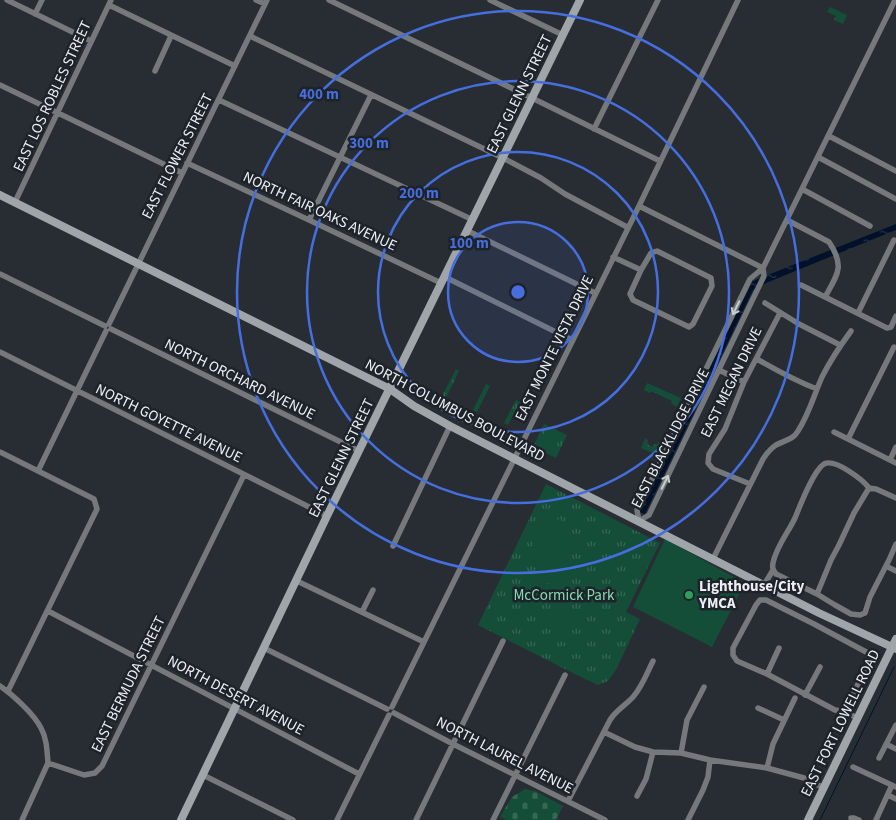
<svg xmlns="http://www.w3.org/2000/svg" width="896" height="820" font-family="'Source Sans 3',sans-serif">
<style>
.grass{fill:url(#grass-tufts)}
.cemetery{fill:url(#cemetery-stones)}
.garden{fill:#144d38}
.water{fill:url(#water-ripples)}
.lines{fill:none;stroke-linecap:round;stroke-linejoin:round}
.stream{stroke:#001129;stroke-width:1}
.street{stroke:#75797c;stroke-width:5.5}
.secondary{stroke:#9fa5a9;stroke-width:8}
.oneway{stroke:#c8ccd0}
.ring{fill:none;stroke:#466ede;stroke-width:2.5}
.leisure-dot{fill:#2e9e5b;stroke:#1e2329;stroke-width:2}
.labels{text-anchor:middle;stroke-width:5;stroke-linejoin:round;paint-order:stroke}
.street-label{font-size:15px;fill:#ecf0f4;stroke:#1e2329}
.poi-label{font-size:15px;font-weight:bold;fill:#ecf0f4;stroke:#1e2329;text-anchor:start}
.park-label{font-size:15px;fill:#85deb7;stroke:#1e2329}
.centre{fill:#466ede;stroke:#1e2329;stroke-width:2.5}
.ring-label{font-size:15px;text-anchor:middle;font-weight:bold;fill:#466ede;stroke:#1e2329;stroke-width:5;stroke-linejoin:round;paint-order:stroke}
</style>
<defs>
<pattern id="grass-tufts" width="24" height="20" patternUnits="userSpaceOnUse" patternTransform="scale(1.25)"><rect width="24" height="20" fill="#144d38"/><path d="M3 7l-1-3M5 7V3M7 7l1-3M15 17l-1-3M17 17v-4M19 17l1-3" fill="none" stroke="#366755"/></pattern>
<pattern id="cemetery-stones" width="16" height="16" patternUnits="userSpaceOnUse" patternTransform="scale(1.25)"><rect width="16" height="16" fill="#144d38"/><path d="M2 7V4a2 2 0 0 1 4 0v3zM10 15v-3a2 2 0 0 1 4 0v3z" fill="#366755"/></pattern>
<pattern id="water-ripples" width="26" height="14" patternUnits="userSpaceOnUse" patternTransform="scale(1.25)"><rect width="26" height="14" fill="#001129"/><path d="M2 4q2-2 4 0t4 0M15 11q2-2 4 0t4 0" fill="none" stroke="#253449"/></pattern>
</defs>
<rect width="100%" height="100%" fill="#272d33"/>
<path class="grass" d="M830 7 847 15 843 24 834 20 836 16 827 12Z
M456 369 459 371 446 398 442 396Z
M647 383 681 398 677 407 671 403 672 401 651 391 650 393 644 390Z
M486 384 490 386 477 412 473 410Z
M516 400 520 402 508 425 504 423Z
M544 424 567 435 556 458 533 447Z
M645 438 648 440 647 444 652 447 655 444H657L658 442 660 443 655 454 641 448Z
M546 484 660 543 626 612 640 619 616 670 608 681 598 685 585 679 478 625Z"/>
<path class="cemetery" d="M525 789 535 791 563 806 556 820H507L500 817 512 797Z"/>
<path class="garden" d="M547 428 562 435 559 442 544 435Z
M541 440 557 447 553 454 538 446Z
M561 519 571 579 539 585 529 525Z
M665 539 745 583 712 647 633 607Z
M559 614 569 619 562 633 552 628Z"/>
<path class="water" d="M896 224V230L766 283 753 290 645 514 639 512 752 282 760 278Z"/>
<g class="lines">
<path class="stream" d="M820 820 894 667"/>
<path class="street" d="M7 0 91 41
M256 0 265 4
M329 0 532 98 660 161
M490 0 563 35
M109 5 235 66
M35 14 42 0
M250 36 503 158 541 178 565 194 627 227
M155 71 171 36
M0 85 182 173
M219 100 473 220
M594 129 658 0
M829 136 896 171
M818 157 896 199
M187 163 309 220 441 283
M802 189 870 226
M15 202 111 0
M639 206 763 268
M309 220 371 95
M787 220 829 242C845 266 838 274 825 297
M468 231 595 293
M613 257 641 270 630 294 633 300 689 327 693 324 712 286 711 278 657 251 651 253 641 270
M763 268 764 276 649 515 639 521 637 510 750 279 763 268 895 0
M0 274 105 326
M445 277 572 340
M801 285 887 328 891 327 896 316
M765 303 799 324 840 345
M858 313 894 240
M109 324 267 0
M111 329 359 451
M0 352 327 516
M757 359C776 370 796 381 817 389
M719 370 744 382
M834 432 896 463
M848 439 894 347
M0 452 94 499 97 509 8 691
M890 460 896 447
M38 471 106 331
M750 484 713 469 708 463 709 454 725 429 744 382 780 313
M869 488C863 480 835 458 824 464 813 471 800 506 795 518 788 533 776 547 773 563 772 568 773 570 776 574L817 594 835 605 851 614 860 615 865 613 870 597 889 560 896 544
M869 488 876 489 896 498
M393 546 450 426
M713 559 763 459C767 453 770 449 776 445 785 440 793 440 798 431 809 414 814 395 822 377 830 361 840 346 851 331
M886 566 896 571
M297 581 424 642
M764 585 773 570
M817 594 831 560 839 545 854 513 869 488
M48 611 359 774
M362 612 373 590
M264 648 387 709
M767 674 779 648
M0 686C13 695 34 714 41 728 47 739 47 751 48 763L84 775 95 773 102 766 244 475
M805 695 820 667
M392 707 639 206 738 0
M758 708 784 720
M842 711 851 699 868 663V653L814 624 766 600H760L756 605 733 648V655L737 661 767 674 835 710 842 711 858 718
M394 713 453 744 605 820
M604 732 635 747 653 752 681 753 710 760 767 768 804 778 824 788
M886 744 896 749
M681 753 687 720 704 687
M879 758 896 725
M853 767 896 787
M767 768 773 744 795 698
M203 775 293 820
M888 795 896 799
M637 796 646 779 653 752
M568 801 610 720C616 710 626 705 633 697 642 687 647 673 653 661
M851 818H854L859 820
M22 820 48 763
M337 820 389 715
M416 820 503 641
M493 820 565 675
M688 820 703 790 708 777 710 760
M876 820 892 785"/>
<path class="secondary" d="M0 195 390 389 414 406 450 426 819 613 896 649
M181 820 327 516 580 0
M808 820 896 639"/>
</g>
<defs><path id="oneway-shaft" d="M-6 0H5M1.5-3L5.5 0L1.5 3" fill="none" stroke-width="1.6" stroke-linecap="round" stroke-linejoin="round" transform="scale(1.25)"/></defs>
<g class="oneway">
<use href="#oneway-shaft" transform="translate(736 308) rotate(116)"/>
<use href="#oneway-shaft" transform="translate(665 482) rotate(-64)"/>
</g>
<circle cx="518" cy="292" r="70" fill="#466ede" fill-opacity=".12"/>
<g class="ring">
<circle cx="518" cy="292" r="70"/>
<circle cx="518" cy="292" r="140"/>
<circle cx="518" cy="292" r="211"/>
<circle cx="518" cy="292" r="281"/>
</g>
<circle class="leisure-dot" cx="689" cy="595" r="5"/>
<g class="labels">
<g class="street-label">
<text transform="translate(519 94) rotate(-64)" y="5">EAST GLENN STREET</text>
<text transform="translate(52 96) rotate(-65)" y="5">EAST LOS ROBLES STREET</text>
<text transform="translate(177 156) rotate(-63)" y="5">EAST FLOWER STREET</text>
<text transform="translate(320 211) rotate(25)" y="5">NORTH FAIR OAKS AVENUE</text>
<text transform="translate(554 348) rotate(-64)" y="5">EAST MONTE VISTA DRIVE</text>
<text transform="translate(240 379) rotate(26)" y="5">NORTH ORCHARD AVENUE</text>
<text transform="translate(731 382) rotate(-64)" y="5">EAST MEGAN DRIVE</text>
<text transform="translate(455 410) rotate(28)" y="5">NORTH COLUMBUS BOULEVARD</text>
<text transform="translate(169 423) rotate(26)" y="5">NORTH GOYETTE AVENUE</text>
<text transform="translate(670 438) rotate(-63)" y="5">EAST BLACKLIDGE DRIVE</text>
<text transform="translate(341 458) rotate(-64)" y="5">EAST GLENN STREET</text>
<text transform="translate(128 684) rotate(-64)" y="5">EAST BERMUDA STREET</text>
<text transform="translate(236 695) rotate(28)" y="5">NORTH DESERT AVENUE</text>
<text transform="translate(840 723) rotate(-64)" y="5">EAST FORT LOWELL ROAD</text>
<text transform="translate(505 755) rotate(27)" y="5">NORTH LAUREL AVENUE</text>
</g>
<g class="poi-label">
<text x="699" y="591">Lighthouse/City<tspan x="699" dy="17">YMCA</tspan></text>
</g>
<g class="park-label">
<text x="564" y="600">McCormick Park</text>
</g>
</g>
<circle cx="518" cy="292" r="8" class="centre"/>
<g class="ring-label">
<text x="319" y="99">400 m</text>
<text x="369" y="148">300 m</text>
<text x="419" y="198">200 m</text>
<text x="469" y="248">100 m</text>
</g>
</svg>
